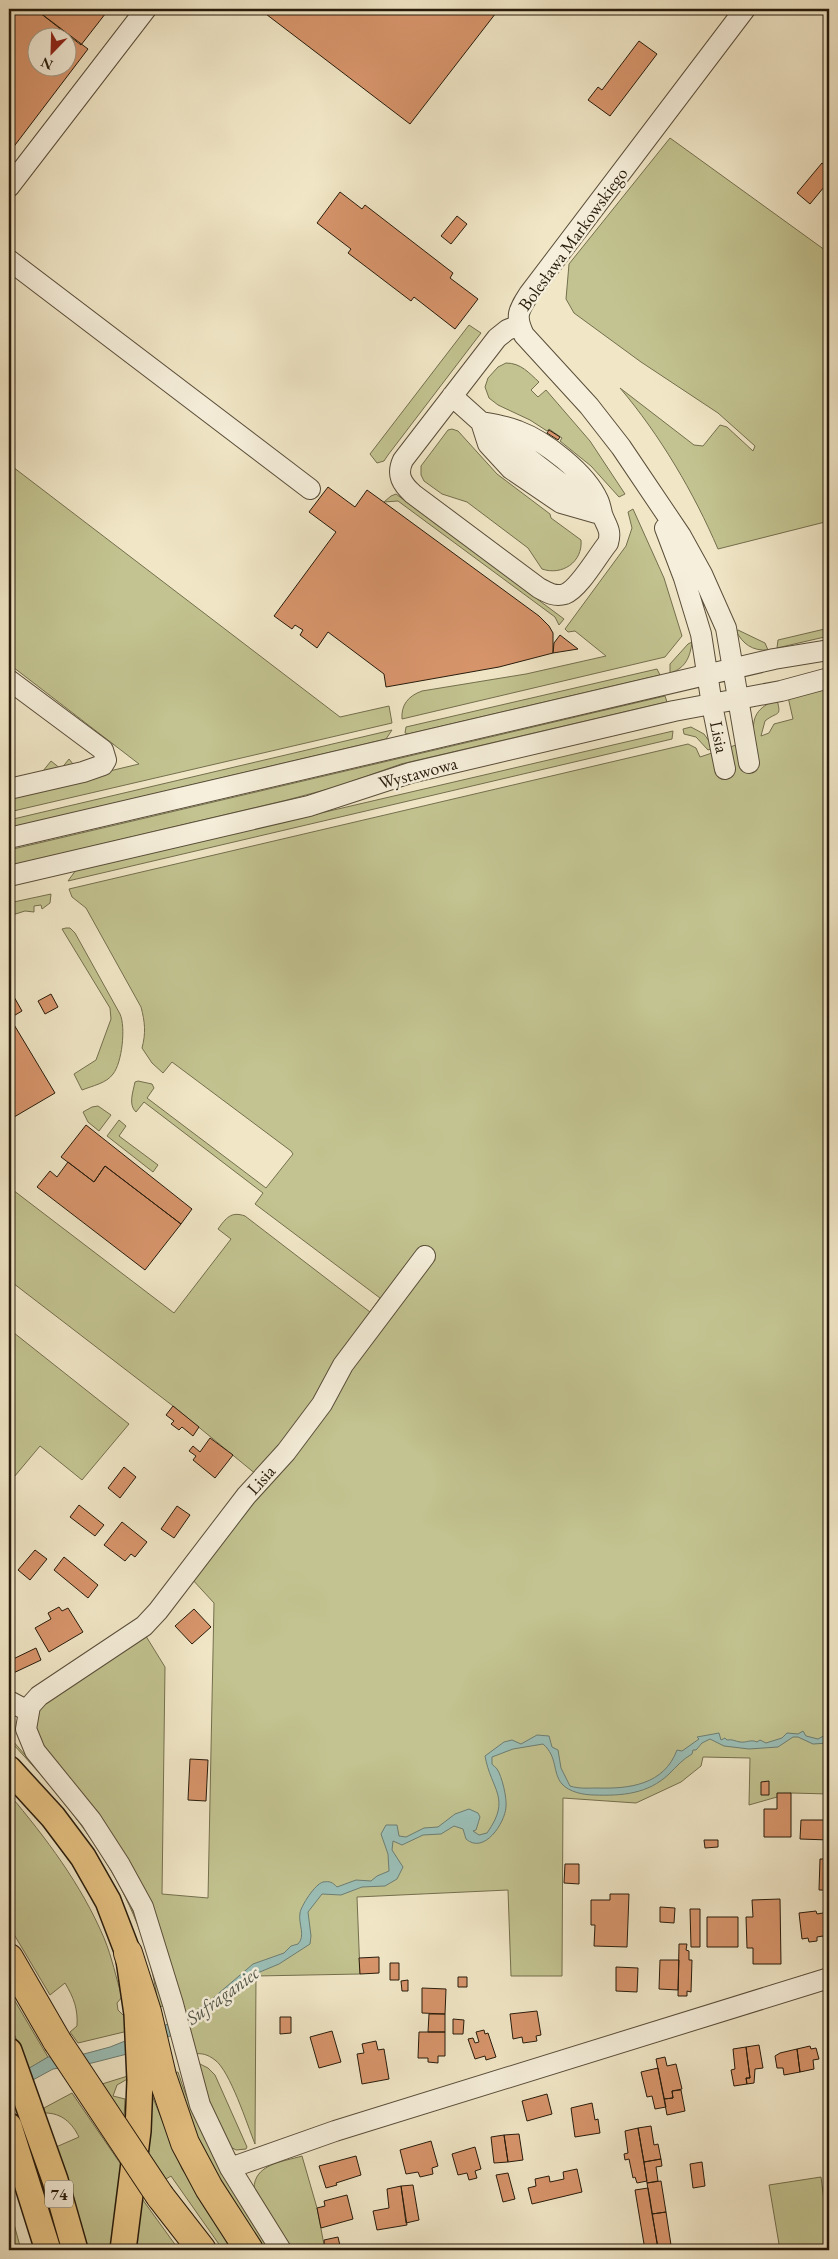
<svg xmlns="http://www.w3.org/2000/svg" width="838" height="2259" font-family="'EB Garamond',serif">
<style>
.green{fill:#c2c390;stroke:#746f4e}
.water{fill:#9bbfb7;stroke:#6d7d72}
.building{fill:#d8956c;stroke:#271b0b;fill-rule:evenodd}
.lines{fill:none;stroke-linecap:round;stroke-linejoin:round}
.minor-casing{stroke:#5a4e3a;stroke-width:22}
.major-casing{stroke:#271b0b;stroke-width:28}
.highway-casing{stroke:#271b0b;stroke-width:30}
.minor{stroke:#f6efdb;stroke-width:20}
.major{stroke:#e8c484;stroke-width:25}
.highway{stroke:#e8c484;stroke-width:28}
.highway-bridge-casing{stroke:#271b0b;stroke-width:30;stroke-linecap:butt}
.highway-bridge{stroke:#e8c484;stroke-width:28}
.labels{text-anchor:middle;stroke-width:5;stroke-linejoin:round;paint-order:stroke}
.shield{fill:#f6efdb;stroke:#655b49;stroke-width:1}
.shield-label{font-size:16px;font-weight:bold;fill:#271b0b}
.street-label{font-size:18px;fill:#271b0b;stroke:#f6efdb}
.water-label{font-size:19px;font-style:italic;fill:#505447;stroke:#f6efdb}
</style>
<rect width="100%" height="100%" fill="#f1e7c7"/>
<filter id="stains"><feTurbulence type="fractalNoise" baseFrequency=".004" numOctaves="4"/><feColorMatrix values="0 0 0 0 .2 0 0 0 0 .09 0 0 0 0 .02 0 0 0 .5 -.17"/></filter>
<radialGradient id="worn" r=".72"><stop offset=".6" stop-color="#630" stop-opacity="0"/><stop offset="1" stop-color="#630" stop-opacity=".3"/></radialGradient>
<path class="green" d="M670 138 829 253V521L718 549C694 493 660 435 620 388L694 445 703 446 720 425 727 427 753 451 755 446 718 413 641 362 574 313 566 299 569 264Z
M469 325 481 333 388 455 384 461 377 463 370 454Z
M506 363C521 363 529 373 539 382L531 390 538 397 546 390 590 441 625 494 619 497 591 466 560 441 562 438 549 429 547 431 530 420 498 405 489 398 485 387 488 378 498 367Z
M452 429 458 431 497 474 550 514 551 518 581 540C583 562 562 576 542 569L528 548 467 502 442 494 424 481 421 475V466L448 430Z
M9 464 340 717 389 706 392 723 9 812V795L139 764 9 664Z
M396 494 564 619 559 625 555 617 398 501 384 502 391 496Z
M633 509 664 578 682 636 665 657 402 719C401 705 408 696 422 691L526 674 606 656 575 631 568 632 565 629 626 546 632 528 628 512Z
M829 628V636L777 648 778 640Z
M738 630 765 643 768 650C752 651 743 644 736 631Z
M692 642C690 657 686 668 670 673V664L688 644Z
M657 669 660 675 408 734 405 733 406 727Z
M829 685V1794L791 1793 749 1805 750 1758 703 1757 701 1766 681 1782 636 1803 563 1798 562 1976H511L508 1890 357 1897 360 1974 256 1976 255 2144C247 2124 230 2071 215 2060 207 2054 202 2053 193 2054L152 1910 38 1746 30 1726 36 1707 144 1633 165 1667 162 1894 208 1898 214 1603 191 1578 257 1475 173 1406 9 1280V1187L174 1313 231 1239 218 1229C226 1218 231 1211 245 1216L370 1312 380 1298 255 1204 263 1193 144 1102 136 1112C128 1105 133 1092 135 1082L138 1081 152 1084 154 1088 147 1098 266 1188 293 1154 291 1151 172 1062 163 1073 152 1063 142 1048C146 1033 145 1022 141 1007L86 908 72 897 69 889 688 744 696 748 700 757 754 739C751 717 757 707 777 700 782 718 777 711 765 721L761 736 769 733 774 724 793 719 788 697Z
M665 696 667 702 401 764 336 787 287 800 9 866V850Z
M691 727 704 734 714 748 708 750 696 737 684 734 683 729Z
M392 730 386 739 9 828V820Z
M673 731 672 739 68 881 76 870Z
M69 759 73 764 71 768 48 773 43 771 51 761 61 769Z
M51 894 50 903 42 909 41 905 34 906V912L25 911 9 916V903Z
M66 928H70L75 933 120 1014C126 1027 122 1063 113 1074 107 1083 92 1086 82 1090L74 1074 96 1060 111 1019 110 1008 62 929Z
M98 1106 111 1115 99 1131 88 1122 83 1112 92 1107Z
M119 1120 126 1126 119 1136 158 1165 153 1172 107 1136Z
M9 1329 129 1424 82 1480 40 1446 9 1483Z
M9 1729H11L12 1740 74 1811 98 1845 120 1881 151 1953 163 2006 158 2007C147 1902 81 1817 12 1743H9Z
M9 1794C46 1838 81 1884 104 1938 112 1957 116 1978 122 1997L117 2003 118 2010 126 2018 128 2031 78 2043 70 2032 77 2026C78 2009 74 1998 65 1983L50 1995 9 1926Z
M9 1991 48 2057 29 2069 9 2022Z
M198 2063 208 2068 215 2075 247 2147 246 2149 236 2150C215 2141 204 2085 198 2063Z
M178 2072C199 2139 236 2193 275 2250H264L238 2215 197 2149 169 2074Z
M131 2075V2077L117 2085 113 2096 125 2099 124 2118 102 2084Z
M72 2093 122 2166 114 2250H83L56 2147 79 2137C72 2123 62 2113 45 2113L44 2108Z
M151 2093 182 2169 236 2250H223L171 2176 166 2179 146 2149Z
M302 2156 317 2208 325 2250H292L254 2189C254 2164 282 2162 302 2156Z
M821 2177 827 2225H829V2250H780L769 2185Z
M140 2196 179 2250H134Z
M9 2205 10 2209 21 2250H9Z"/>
<path class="water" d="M803 1731 806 1736 818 1739 829 1733V1743L813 1744 798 1737H793L778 1747 749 1749 724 1746 710 1739 702 1743 696 1750H693L692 1754C683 1759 677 1766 669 1774 648 1794 622 1796 594 1795 584 1795 569 1792 562 1784 552 1772 558 1757 543 1744L513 1749 492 1757V1764C493 1766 496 1767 497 1769 502 1776 507 1798 506 1807 505 1823 484 1855 466 1839L463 1829 454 1826 441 1834 423 1835 402 1845 393 1841 392 1850 403 1867 397 1879 385 1886 362 1887 341 1895 322 1894 308 1912 311 1936 310 1944 279 1964 255 1974 245 1985 224 1997 194 2026 127 2054 92 2063 53 2069 9 2093V2080L48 2057 84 2054 110 2047 188 2016 212 1999 253 1964 284 1953 291 1946 298 1944C306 1936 298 1924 300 1913 301 1906 315 1884 323 1882 330 1881 332 1882 337 1887L356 1880 371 1881 377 1876 389 1871 388 1854 381 1834 386 1825H397L399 1836 406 1837 424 1828 438 1827 455 1814 469 1809 478 1813 480 1817 476 1830 473 1831 479 1835 487 1833C512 1798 491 1790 485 1756L504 1742 512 1740 521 1744 537 1735 549 1736 552 1747 558 1750 561 1768 570 1786C580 1789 588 1788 597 1788 629 1789 664 1785 677 1750L682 1751 699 1739 697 1737 719 1733 721 1740 725 1738 727 1740C733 1739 734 1741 740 1742 747 1743 750 1739 757 1742L760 1740 766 1743 782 1738 787 1733 798 1734Z"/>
<path class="building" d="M9 9H35L88 49 9 153ZM38 38H68V68H38Z
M35 9H109L81 45Z
M264 9H499L410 124 262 11Z
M629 9H640L636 14Z
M639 41 657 54 610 116 588 100 598 87 602 90Z
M822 163 829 169V181L810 204 797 193Z
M340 192 362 209 365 205 453 273 450 278 478 299 455 329 414 297 411 301 348 253 351 249 317 223Z
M457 216 467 224 451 244 441 236Z
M549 430 560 437 558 440 547 433Z
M328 487 355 507 367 490 385 503 539 616 549 626 553 633V653L499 667 386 687 384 674 328 632 317 648 300 635 303 630 295 625 292 629 274 616 336 532 309 512Z
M560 635 578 649 553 653 554 643Z
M9 988 22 1011 10 1018 55 1093 9 1120Z
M51 994 58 1007 45 1014 38 1001Z
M86 1125 192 1209 181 1224 105 1166 94 1182 61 1157Z
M68 1162 94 1182 105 1166 181 1224 145 1270 37 1187 50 1171 57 1177Z
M173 1406 199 1427 193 1436 182 1427 179 1430 171 1424 174 1421 166 1415Z
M210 1438 233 1455 215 1478 193 1460 196 1456 189 1451 193 1446 200 1452Z
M124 1467 136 1477 120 1498 108 1488Z
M79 1505 104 1525 95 1536 70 1517Z
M177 1506 190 1515 174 1538 161 1529Z
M122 1522 147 1542 135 1557 131 1554 125 1561 104 1545Z
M35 1550 47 1559 30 1580 18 1570Z
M64 1557 98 1585 88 1598 54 1570Z
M59 1607 62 1611 68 1608 83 1632 49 1652 35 1628 51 1619 48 1613Z
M194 1609 211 1627 192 1644 175 1626Z
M36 1648 41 1660 9 1675V1661Z
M190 1759 208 1760 206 1801 188 1800Z
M769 1781V1795H761V1782Z
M777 1793H791V1837H764V1809H777Z
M801 1820H829V1840L800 1839Z
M704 1840H718V1847L705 1848Z
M820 1859H829V1890H819Z
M565 1864H579V1884L564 1883Z
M610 1894H629L627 1947 594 1946 595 1925H591V1900H610Z
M780 1899 781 1964H753V1948H747L746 1917H753L752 1900Z
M660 1907 675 1908 674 1923 660 1922Z
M690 1909H700V1947H691Z
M816 1911 817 1914 829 1912V1939L824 1940 823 1936 817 1937V1941L809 1942 808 1938 802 1939 799 1913Z
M707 1917H738V1947H707Z
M679 1944H687L686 1950 689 1951V1960H692L691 1992 687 1991V1996H678Z
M379 1957V1973L360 1974 359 1958Z
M660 1960H679L678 1990 659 1989Z
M390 1963H399V1980H390Z
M616 1967 638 1968 637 1992 616 1991Z
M458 1977H467V1987H458Z
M408 1980V1991H402L401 1981Z
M422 1988 446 1989 445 2014 422 2013Z
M537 2011 541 2035 536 2036 537 2041 523 2043 522 2037 513 2039 510 2014Z
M429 2014H445V2032H428Z
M280 2017H291V2033L280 2034Z
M453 2019 464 2020 463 2034H453Z
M484 2030 485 2034 488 2033 496 2057 486 2060 485 2056 475 2059 468 2039 473 2038 475 2043 479 2042 476 2032Z
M332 2031 341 2062 319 2068 310 2037Z
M419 2032H445V2056H438V2063L428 2062V2058H418Z
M376 2041 378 2050 384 2049 389 2079 362 2084 357 2054 364 2053 362 2044Z
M759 2045 763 2068 755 2069 754 2083 747 2084 746 2078H750L746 2047Z
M810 2046 811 2049 816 2048 819 2059 813 2060 814 2069 800 2072 797 2049Z
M746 2047 750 2078H746L747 2084 734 2086 731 2070 735 2069 733 2049Z
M797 2049 800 2072 784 2075 783 2068H777L775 2056 780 2053Z
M665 2057 667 2066 676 2064 682 2089 672 2091 673 2098 664 2099 656 2059Z
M658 2068 666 2107 655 2109 652 2096 647 2097 641 2072Z
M681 2090 685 2111 667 2115 664 2099 673 2098 672 2091Z
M547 2094 552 2114 527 2121 522 2101Z
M829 2095V2124L825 2096Z
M592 2103 595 2120 598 2119 600 2133 575 2137 571 2108Z
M651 2126 654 2145 658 2144 661 2159 644 2162 638 2128Z
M638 2128 647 2181 637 2183 635 2177 633 2178 629 2159 625 2160 624 2154 628 2153 625 2131Z
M519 2134 523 2160 508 2162 504 2135Z
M504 2135 508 2162 494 2163 491 2137Z
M431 2141 438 2166 432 2168 433 2174 420 2177 418 2172 406 2174 400 2150Z
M475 2147 481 2169 475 2171 477 2178 469 2180 467 2173 458 2175 452 2154Z
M356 2156 361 2175 336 2183 337 2185 326 2188 319 2166Z
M661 2159 662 2166 656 2167 658 2181 647 2183 644 2162Z
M702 2162 705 2186 693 2188 690 2164Z
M577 2169 582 2192 532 2204 528 2188 536 2186 535 2179 549 2176 550 2182 564 2179 563 2172Z
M508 2173 515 2199 503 2202 496 2175Z
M661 2181 666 2212 652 2214 647 2183Z
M413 2185 419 2220 406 2223 401 2186Z
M401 2186 407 2225 377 2230 373 2211 389 2208 387 2189Z
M648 2188 650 2199 658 2250H645L635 2190Z
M347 2195 353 2219 321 2228 317 2208 325 2206 324 2201Z
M666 2212 671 2245 658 2247 652 2214Z
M338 2237 341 2250H325L324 2240Z"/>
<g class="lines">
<g class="minor-casing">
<path id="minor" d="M745 9 529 294C518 311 515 316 524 335L589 406 621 447 681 536 702 574 726 628 749 763
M9 187 146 9
M9 260 310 489
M452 396 481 422 597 511
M481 422C493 424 506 426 518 431 545 441 586 473 598 500 600 504 601 509 602 514 606 526 612 530 608 543 598 555 579 589 565 594 555 597 548 593 539 588L413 494C402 484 396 475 403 460L497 338 507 330 519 325
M481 422 488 444 511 469 561 503 596 513
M665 528 684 578 701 634 712 705 725 769
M9 680 103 750 106 760 103 765 83 772 9 789
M9 838 774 659 829 650
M9 876 309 806 410 773 674 711 781 691 829 678
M9 1701 28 1711
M230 2168 335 2131 829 1978
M281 2250 230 2168 200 2105 173 2004 143 1907 120 1865 91 1820 35 1751 26 1729 30 1706 39 1696 144 1626 158 1611 246 1496 286 1452 322 1404 343 1365 425 1256"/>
</g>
<g class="major-casing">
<path id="major" d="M9 1769 53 1817 83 1857 108 1901 128 1953 137 2014 140 2080 138 2131 123 2250
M9 2051 55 2180 75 2250
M9 2126 48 2250"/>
</g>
<g class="highway-casing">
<path id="highway" d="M128 1953 147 2012 162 2076 185 2143 209 2188 249 2250
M9 1958 57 2041
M160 2196 202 2250"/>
</g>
<use href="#minor" class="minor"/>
<use href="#major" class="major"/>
<use href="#highway" class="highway"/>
<g class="highway-bridge-casing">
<path id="highway-bridge" d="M57 2041 160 2196"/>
</g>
<use href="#highway-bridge" class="highway-bridge"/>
</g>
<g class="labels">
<rect class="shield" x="45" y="2180.5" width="28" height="27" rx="4"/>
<g class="shield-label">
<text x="59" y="2200">74</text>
</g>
<g class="street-label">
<text transform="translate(573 239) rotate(-54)" y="6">Bolesława Markowskiego</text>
<text transform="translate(719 737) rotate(78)" y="6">Lisia</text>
<text transform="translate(418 773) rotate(-15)" y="6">Wystawowa</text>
<text transform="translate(261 1480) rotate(-48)" y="6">Lisia</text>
</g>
<g class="water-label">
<text transform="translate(222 1995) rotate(-36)" y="7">Sufraganiec</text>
</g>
</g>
<rect width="838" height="2259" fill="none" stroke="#f1e7c7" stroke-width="30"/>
<rect x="10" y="10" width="818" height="2239" fill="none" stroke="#271b0b" stroke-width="2.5"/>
<rect x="15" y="15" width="808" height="2229" fill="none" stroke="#271b0b"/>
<g transform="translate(52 52) rotate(203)"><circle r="24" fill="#f6efdb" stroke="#a39a88"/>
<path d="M0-4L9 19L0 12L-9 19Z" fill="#8f2418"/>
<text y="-8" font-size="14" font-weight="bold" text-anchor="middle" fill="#271b0b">N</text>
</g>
<rect width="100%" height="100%" filter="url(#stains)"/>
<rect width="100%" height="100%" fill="url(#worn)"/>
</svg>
